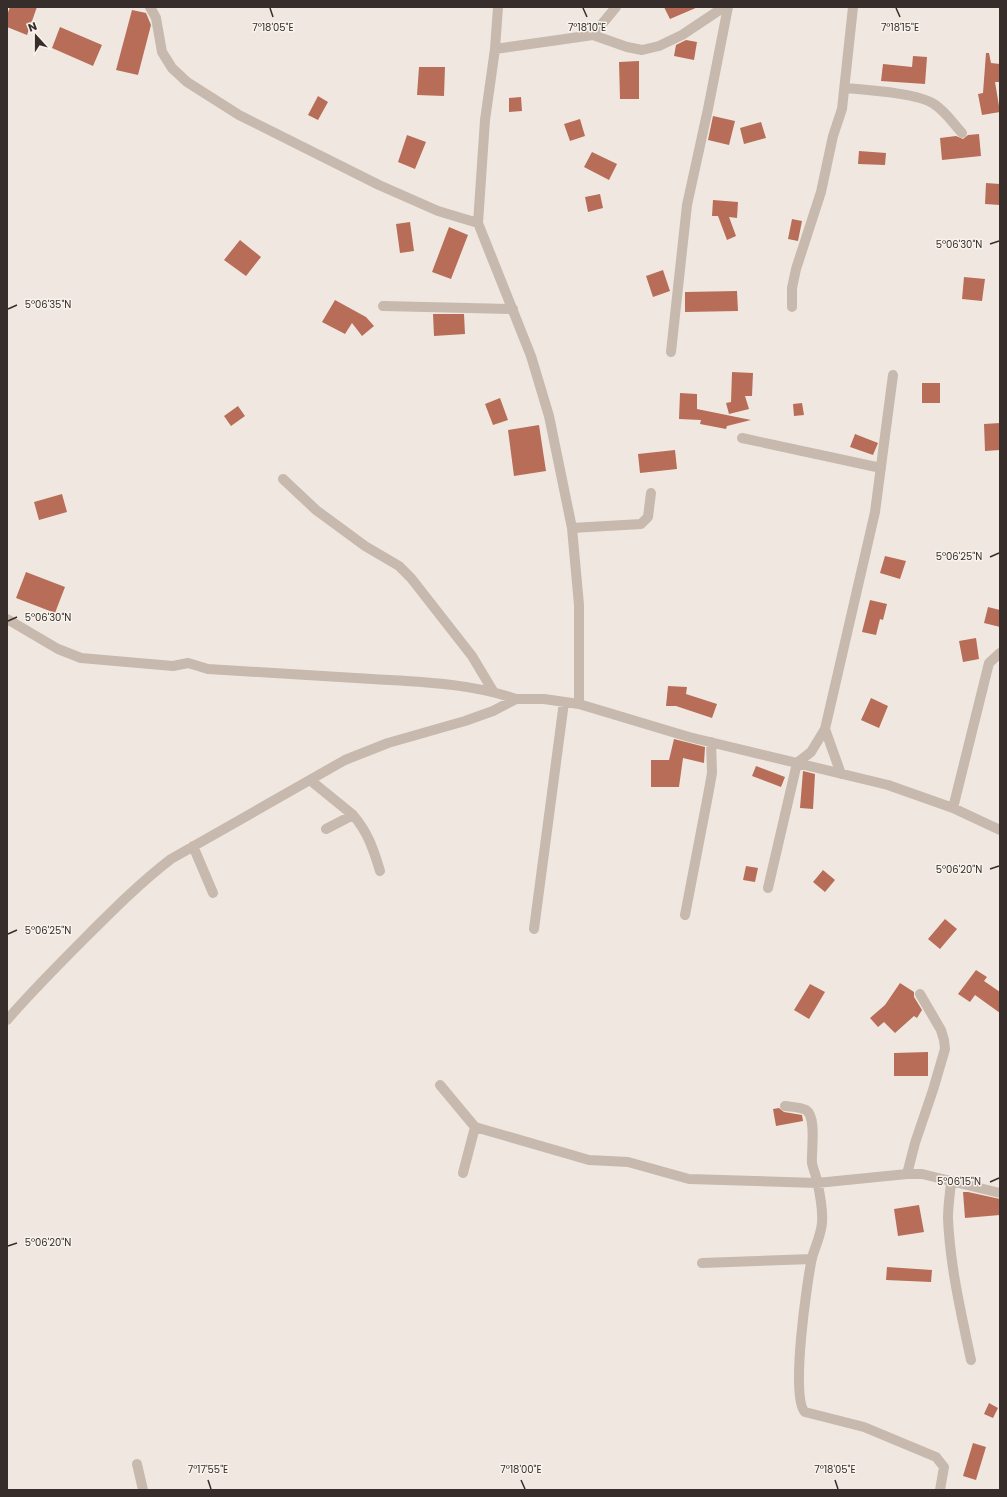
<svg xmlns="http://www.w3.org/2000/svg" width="1007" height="1497" font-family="Poppins,sans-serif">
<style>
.building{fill:#b76d57}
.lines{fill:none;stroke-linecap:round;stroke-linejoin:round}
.street{stroke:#c7b9ae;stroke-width:10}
.ticks{fill:none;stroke:#372e2b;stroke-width:1.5}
.ticks-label{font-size:10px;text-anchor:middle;fill:#372e2b;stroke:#f8f3ec;stroke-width:3;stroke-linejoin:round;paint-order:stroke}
</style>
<rect width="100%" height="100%" fill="#f0e8e0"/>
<path class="building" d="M10 7H37L27 35 7 27V15Z
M664 7H698L670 19Z
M132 10 146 13 151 25 138 75 116 70Z
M60 27 102 45 93 66 52 48Z
M686 40 697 42 694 60 674 56 676 45Z
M986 53H989L991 63 1000 64V82H995L1000 112 982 115 978 94 983 93Z
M913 56 927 57 925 84 881 81 883 64 912 67Z
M639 61V99H620L619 62Z
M419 67H445L444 96 417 95Z
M318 96 328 102 318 120 308 115Z
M521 97 522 111 509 112V98Z
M713 116 735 121 729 145 708 140Z
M580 119 585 136 570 141 564 124Z
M761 122 766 138 744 144 740 128Z
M979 134 981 156 942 160 940 138 956 136 963 139 968 135Z
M407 135 426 142 415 169 398 162Z
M859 151 886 153 885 165 858 164Z
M592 152 617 164 609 180 584 167Z
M986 183 1000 184V205L985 204Z
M600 194 603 208 588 212 585 197Z
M713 200 738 202 737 218 729 217 736 236 727 240 718 216H712Z
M792 219 802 221 798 241 788 239Z
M410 222 414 251 400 253 396 224Z
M449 227 468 235 451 279 432 272Z
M240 240 261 257 246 276 224 260Z
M663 270 670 291 653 297 646 276Z
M964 277 985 279 982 301 962 299Z
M737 291 738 311 685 312V292Z
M335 300 366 317 374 326 362 336 352 323 345 334 322 322Z
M433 314H464L465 334 434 336Z
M732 372 753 373 752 396H745L749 409 729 414 726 403 731 402Z
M922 383H940V403H922Z
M680 393 697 394V409L751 420 727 426 726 429 700 424 701 420 679 419Z
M500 398 508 420 493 425 485 404Z
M802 403 804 415 794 416 793 404Z
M238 406 245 416 231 426 224 416Z
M1000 423V450L985 451 984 424Z
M539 425 546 471 514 476 508 430Z
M855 434 878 443 873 455 850 447Z
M675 450 677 469 640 473 638 454Z
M62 494 67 512 39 520 34 502Z
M885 556 906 561 900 579 880 573Z
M26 572 65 587 55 613 16 598Z
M870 600 887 604 883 620 880 619 876 635 862 632Z
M988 607 1000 610V627L984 623Z
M976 638 979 659 963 662 959 641Z
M668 686 687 687 686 694 717 704 712 718 676 706H666Z
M871 698 888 706 879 728 861 720Z
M674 739 705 747 704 763 683 758 679 787H651V760H669Z
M756 766 785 777 781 787 752 776Z
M803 771 815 774 813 809 800 808Z
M746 866 758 868 755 882 743 880Z
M823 870 835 880 825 892 813 882Z
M945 919 957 929 940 949 928 939Z
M976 970 987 977 984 981 1000 992V1013L975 995 970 1002 958 994Z
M900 983 914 992V997L922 1010 917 1018 914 1016 895 1033 884 1022 878 1027 870 1018 885 1005Z
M810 984 825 992 809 1019 794 1010Z
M928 1052V1076H894V1053Z
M779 1108 784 1112 802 1115 803 1121 776 1126 773 1109Z
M963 1192H968L1000 1199V1215L965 1218Z
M919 1205 924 1232 898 1236 894 1209Z
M887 1267 932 1270 931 1282 886 1280Z
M989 1403 998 1408 993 1418 984 1414Z
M973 1443 986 1447 976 1480 963 1476Z"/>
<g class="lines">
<path class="street" d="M150 7 156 18 162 52 172 68 187 82 239 115 379 185 438 211 478 223
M498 7 495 49 485 120 478 223 531 356 549 416 572 528 579 605V704
M593 35 616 7
M495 49 593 35 627 47 642 50 659 46 682 35 724 7
M845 88C866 90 918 93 934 104 945 111 953 123 962 133
M383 306 513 309
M792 307V288L796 269 821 192 833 136 842 109 853 7
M671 352 687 205 708 109 728 7
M742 438 881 468
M283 479 316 510 365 546 399 566 411 578 472 656 493 691
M572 528 641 524 648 517 651 493
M7 619 58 649 81 658 173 666 188 663 208 669C262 672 317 676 372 679 420 682 470 683 516 699
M825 729 841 774
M310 780 353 815C368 832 374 851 380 871
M953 808 989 663 1000 653
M326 829 353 815
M193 846 213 893
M768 888 797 763 811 752 825 729 875 512 893 375
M685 915 709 790 712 773 711 742
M534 929 564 702
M7 1020C32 991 60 963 87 936 114 909 141 882 171 859L345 760 388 743 465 721 493 711 516 699H544L579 704 689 737 888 785 953 808 1000 830
M440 1085 475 1127 589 1160 628 1162 689 1179 817 1183 907 1174H922L1000 1193
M785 1106C792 1107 800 1107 806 1110 817 1117 811 1151 812 1163 813 1169 816 1175 817 1181 820 1194 823 1210 822 1223 821 1235 815 1247 812 1258 807 1281 790 1399 805 1412L864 1427 936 1457 944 1467 940 1490
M463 1173 475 1127
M907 1174 915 1143 933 1090 945 1049 944 1040 941 1030 920 994
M951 1182C950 1194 948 1206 948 1218 950 1266 961 1313 971 1360
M702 1263 812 1259
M137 1464 143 1490"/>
</g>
<path class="ticks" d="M270 8 273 17M583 8 587 17M896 8 900 17M990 244 999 241M8 309 17 305M990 557 999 553M8 621 17 617M990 869 999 866M8 934 17 930M990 1182 999 1178M8 1246 17 1243M208 1480 211 1489M521 1480 525 1489M835 1480 838 1489"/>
<g class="ticks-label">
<text x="587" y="31">7°18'10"E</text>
<text x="900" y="31">7°18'15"E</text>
<text x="273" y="31">7°18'05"E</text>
<text x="959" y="248">5°06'30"N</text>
<text x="48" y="308">5°06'35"N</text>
<text x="959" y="560">5°06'25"N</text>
<text x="48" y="621">5°06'30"N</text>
<text x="959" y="873">5°06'20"N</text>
<text x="48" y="934">5°06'25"N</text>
<text x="959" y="1185">5°06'15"N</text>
<text x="48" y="1246">5°06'20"N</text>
<text x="208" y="1473">7°17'55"E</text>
<text x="521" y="1473">7°18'00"E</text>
<text x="835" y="1473">7°18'05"E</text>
</g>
<rect width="1007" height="1497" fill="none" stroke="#372e2b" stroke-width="16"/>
<g transform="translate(36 36) rotate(339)" stroke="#f8f3ec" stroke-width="3" paint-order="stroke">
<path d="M0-3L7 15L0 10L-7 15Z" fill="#372e2b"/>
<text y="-6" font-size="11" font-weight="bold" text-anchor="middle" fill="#372e2b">N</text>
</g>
</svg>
